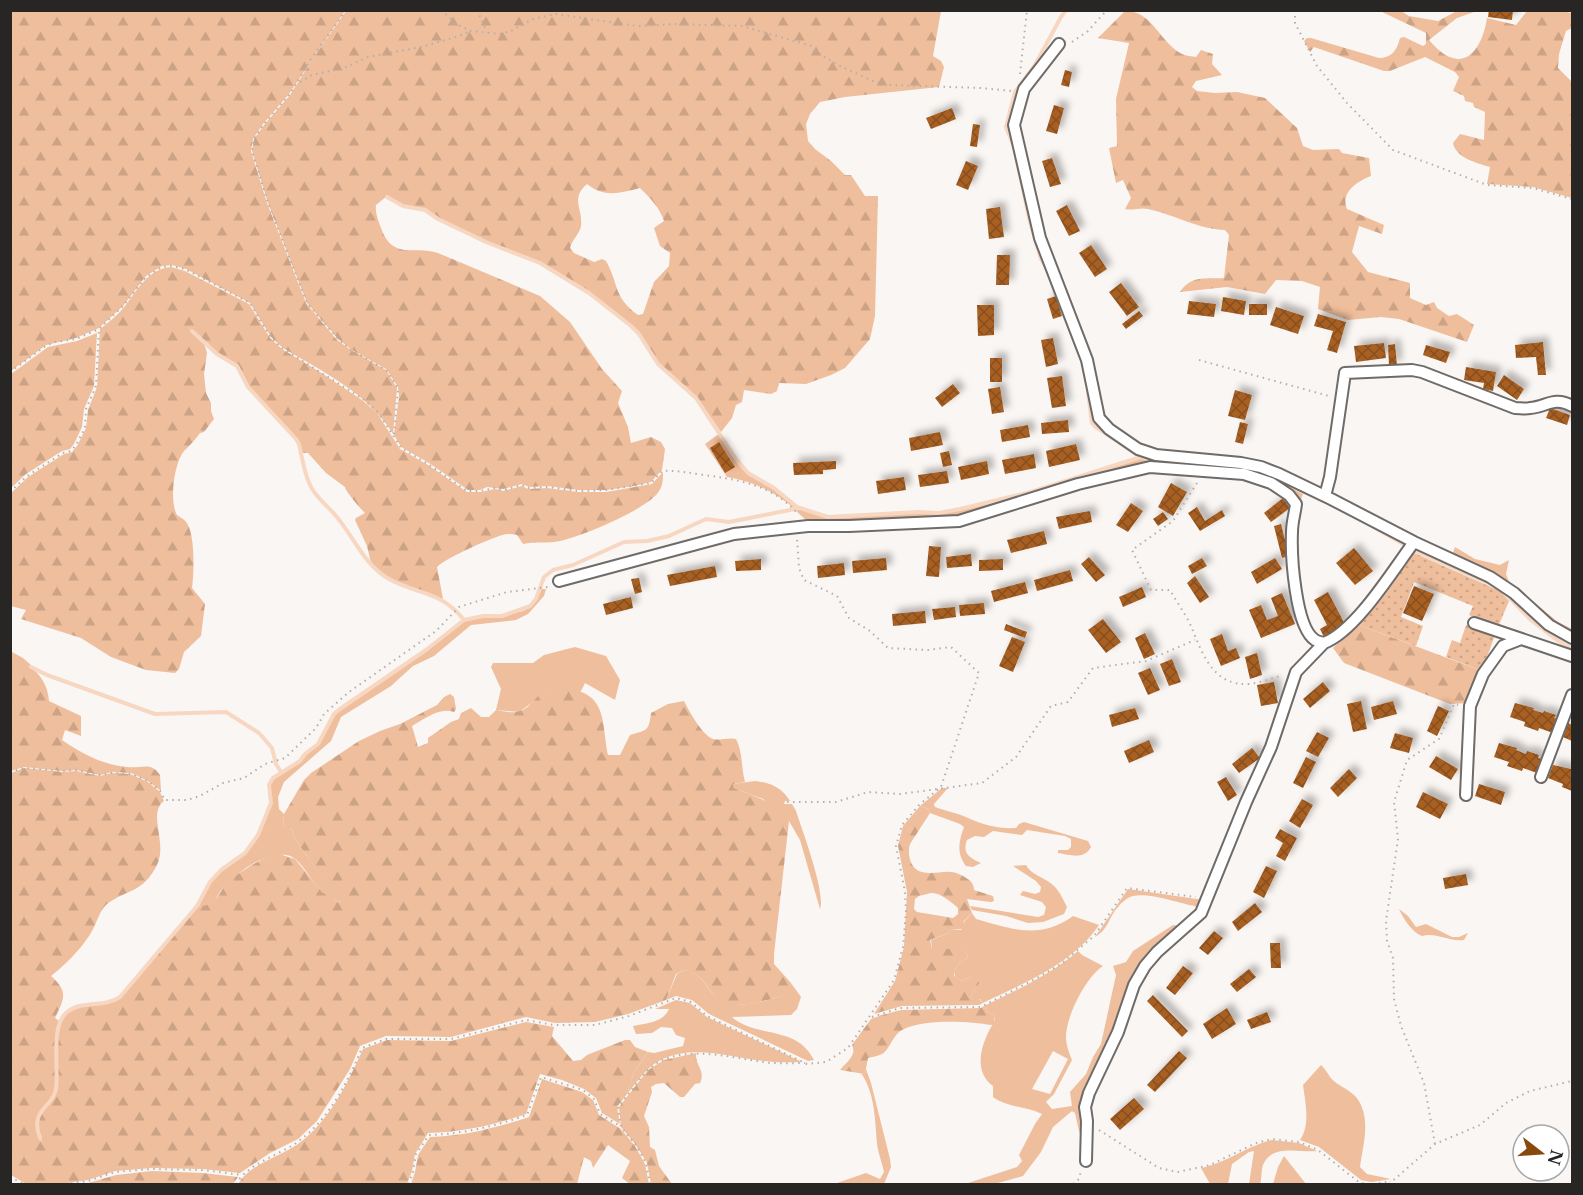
<svg xmlns="http://www.w3.org/2000/svg" width="1583" height="1195" font-family="'Libre Baskerville',serif">
<style>
.grass{fill:#efbe9c;fill-rule:evenodd}
.forest{fill:url(#forest-firs);fill-rule:evenodd}
.park{fill:url(#park-dots)}
.lines{fill:none;stroke-linecap:round;stroke-linejoin:round}
.stream{stroke:#f7d7c1;stroke-width:4}
.building{fill:url(#building-cross-hatch);filter:url(#shadow)}
.street-casing{stroke:#6e6b69;stroke-width:14}
.path{stroke:#b2afad;stroke-width:2;stroke-dasharray:1.5 4.5;stroke-linecap:butt}
.street{stroke:#fff;stroke-width:10}
</style>
<defs>
<pattern id="forest-firs" width="22" height="20" patternUnits="userSpaceOnUse" patternTransform="scale(1.5)"><rect width="22" height="20" fill="#efbe9c"/><path d="M5 1l3.5 6h-7zM16 11l3.5 6h-7z" fill="#cda386"/></pattern>
<pattern id="park-dots" width="8" height="8" patternUnits="userSpaceOnUse" patternTransform="scale(1.5)"><rect width="8" height="8" fill="#efbe9c"/><path d="M2 2h.1M6 6h.1" fill="none" stroke="#cda386" stroke-width="1.8" stroke-linecap="round"/></pattern>
<pattern id="building-cross-hatch" width="8" height="8" patternUnits="userSpaceOnUse" patternTransform="scale(1.5)"><rect width="8" height="8" fill="#a76024"/><path d="M0 0l8 8M0 8l8-8" fill="none" stroke="#884f1f"/></pattern>
<filter id="shadow"><feDropShadow dx="5.5" dy="-5.5" stdDeviation="3" flood-color="#0004"/></filter>
</defs>
<rect width="100%" height="100%" fill="#faf6f3"/>
<path class="grass" d="M720 433 736 459 748 473 773 488 797 508 795 509C774 491 754 482 727 477L705 444Z
M1140 458C1172 470 1209 464 1242 469 1264 473 1283 484 1303 494L1296 512 1297 503 1272 483 1150 467 959 520 808 522 795 510 800 509 828 518 918 512 939 514 1031 493Z
M1328 491 1415 536 1453 553 1455 547 1475 559 1500 565 1509 560 1506 574 1509 582 1558 622 1572 629V636L1557 626 1516 592 1327 494Z
M541 589H546L544 596 528 614 516 620 471 625 434 656 413 666 391 686 341 717 331 741 284 782 278 797 279 809 284 814 283 825 292 830 294 837 306 855 342 902C314 899 306 857 286 855 264 853 240 870 225 886 212 899 221 904 197 907L210 883 222 870 246 854 259 836 272 803 269 785 274 779 300 762 305 755 318 745 335 715 340 710 426 651 465 621 483 617 502 616 523 611 531 607Z
M575 647 606 656 620 680 615 700 585 683 580 693 569 689H551L519 712 496 710 501 689 491 667 493 663H533L544 655Z
M755 781C771 783 781 787 790 801H785L784 804H792L796 811C802 830 826 893 820 909L800 840 789 821 763 799 734 788 733 784Z
M942 788H948L934 804 935 807C946 811 958 813 968 818 984 825 998 829 1016 828L1019 824 1024 822 1088 841 1091 847C1084 860 1071 855 1058 853V850H1068L1071 847V839L1065 836 1027 830 1022 835 993 831 984 837 975 836 967 840C962 853 969 858 981 863L973 867 966 866C956 853 959 841 964 827L960 824 930 813 929 809 920 806Z
M1026 865C1032 876 1045 877 1054 886 1060 892 1063 899 1067 907L1064 914 1043 922 1028 923 1006 916 972 910 970 906 1038 917 1044 915 1046 907 1042 902 1020 895 1023 891 1035 894 1040 892 1041 887 1036 881 1013 866Z
M1128 889 1204 900 1198 911 1195 906C1179 903 1148 892 1133 896 1128 897 1121 903 1118 907 1108 918 1109 929 1095 937Z
M1399 909 1408 916 1416 927 1426 924 1452 937H1459L1468 933 1464 940C1449 942 1436 932 1422 936 1412 932 1404 920 1399 909Z
M972 913 976 919C1012 929 1040 940 1073 916L1099 925C1073 964 1024 983 983 1003L980 999 973 1001 971 996 977 986 971 977 961 981 955 977 954 971 959 963 968 957 965 950H935L932 949 931 940 949 933 951 929 961 930 965 924 963 923Z
M1173 925 1182 926 1154 950 1086 1092 1083 1140 1079 1131 1075 1113 1072 1111 1053 1127 1041 1152 1023 1176 994 1184H965L1017 1167 1022 1161 1019 1155 1035 1124 1042 1114C1026 1106 1008 1108 993 1097V1086C970 1069 984 1038 995 1020L994 1016 987 1011 984 1006C1017 990 1050 975 1078 951L1082 955 1103 966C1086 977 1066 1016 1066 1037 1066 1044 1069 1053 1072 1060L1054 1094 1046 1102 1052 1109 1072 1106 1070 1092 1086 1074 1093 1057 1101 1044 1116 975 1113 966 1126 962 1133 951ZM1053 1051 1068 1059 1050 1094 1032 1089Z
M684 970C700 973 703 981 712 993 730 1013 763 1002 784 995L791 983 801 997 797 1009 791 1015 732 1017C756 1039 796 1024 814 1060L808 1061 709 1014 692 1000 676 996 666 1000 677 974Z
M676 1000 690 1003 707 1017 802 1062C790 1062 777 1063 765 1061 732 1058 696 1044 663 1059 648 1065 638 1081 627 1094L634 1072 648 1052 654 1053 683 1046 685 1038 676 1035 672 1028 661 1027 652 1033 636 1034 633 1026C646 1023 663 1023 669 1009H655Z
M1321 1065C1325 1069 1327 1072 1330 1077 1336 1085 1349 1089 1356 1097 1372 1117 1363 1145 1360 1167L1367 1174 1391 1179 1372 1182 1361 1180 1319 1147 1300 1140C1311 1124 1305 1102 1303 1085Z
M866 1069 871 1083 890 1159 891 1167 884 1184H834L866 1173 880 1179 884 1172C882 1162 878 1153 877 1143 875 1120 875 1093 861 1073L865 1074Z
M1272 1140 1299 1143 1317 1151C1300 1153 1272 1143 1263 1165 1261 1170 1262 1179 1260 1184H1249L1254 1151 1249 1152 1232 1164 1228 1184H1210L1201 1168C1227 1163 1246 1146 1272 1140Z
M1284 1156 1306 1184H1273L1278 1167Z"/>
<path class="forest" d="M10 11H345L289 94 263 124 253 139 251 151 267 203 306 303 337 340 351 350 386 370 397 388 393 434C368 393 323 372 283 348L271 337 250 303 186 269 172 265 162 266 146 276 123 306 99 328 76 338 46 345 11 371Z
M346 11H941L933 56 941 61 944 67 939 87 845 97 820 102 810 114 806 124 808 141 815 149 831 161 845 175H851L865 196H878L875 316 870 339 845 368 831 375 806 384 779 383 777 391 771 394 744 390 742 402 736 405 732 418 721 432 697 397 658 364 639 334 631 325 589 292 540 263 486 242 438 219 425 210 403 206 387 196 376 205C375 213 378 220 381 228 393 261 413 245 438 253L540 296 570 322 602 369 622 391 618 403 628 427 631 443 651 437 661 442 665 449 662 470 651 482 634 486 606 490H579L547 486 529 487 522 484 503 489 487 487 480 490H468L429 463 401 447 394 435 399 396 398 387 386 369 352 350 338 339 307 303 268 203 252 151 254 139 264 125 290 95 312 60ZM587 184C604 198 620 193 640 188 651 199 659 207 664 221L654 228 660 246 670 253 669 266 654 282 643 314 638 315C613 297 619 284 606 261L602 259 594 262 574 253 570 248C572 240 580 233 581 226 583 208 570 199 587 184Z
M1125 11C1152 10 1160 43 1182 54 1186 56 1192 56 1196 57L1201 50 1213 54 1212 64 1222 75 1196 81 1192 87 1197 91 1215 93 1237 92 1265 98 1297 128 1303 146 1313 150 1339 149 1342 153 1369 158 1371 176C1358 181 1340 192 1347 209L1384 225 1382 234 1359 226 1352 252 1368 272 1410 283V298L1426 305 1434 302 1437 308 1449 316 1457 314 1474 325 1467 342 1399 319 1381 317 1348 320 1318 309 1320 287 1302 281 1276 280 1265 294 1227 287 1180 292C1191 275 1206 279 1224 278L1229 235 1225 230C1198 229 1175 215 1148 209 1140 207 1133 211 1125 209L1131 198 1123 180 1116 183 1109 148 1117 146 1116 99 1129 43 1098 38Z
M1380 11H1401L1409 16 1438 21 1457 11H1474V12L1457 18 1429 40C1459 76 1481 56 1487 18L1516 25 1527 11H1561L1572 13V28L1566 31 1559 54 1558 68 1572 82V198L1533 187 1487 184 1490 167C1477 163 1456 158 1453 143L1460 134 1484 140 1485 112 1474 107 1473 103 1465 101 1464 96 1453 91 1459 77 1455 72 1425 57 1390 71H1384L1314 47 1310 52 1304 41 1307 38H1311L1379 58C1392 58 1397 50 1400 38L1404 37 1423 46 1426 44V33Z
M171 267 185 271 249 304 270 338 282 349 320 372 362 400 377 413 400 449 428 465 467 492H481L495 489 503 491 522 486 528 489 547 488 578 492H606L652 484 663 472C663 480 663 487 657 494 642 511 583 536 560 541 548 544 535 541 523 544L517 535C514 534 511 534 507 534 494 536 446 558 437 567L443 599 395 581 382 573 371 563 367 546 355 520 356 518 365 513C361 509 345 491 345 487L326 473 308 453H302L296 438 249 387 238 366 218 353 188 327 204 343 207 353 204 374 206 393 211 403V411L214 419 204 432 200 433C195 440 190 445 184 451 174 463 169 501 177 515 181 518 186 520 188 525 195 539 194 572 192 588L205 604 201 636 184 652 179 669 175 673 146 670 111 657 81 638 21 619 26 610 11 606V493L28 477 64 454 72 452 77 446 86 428 88 410 97 387 100 329C109 322 118 315 125 306 138 289 148 269 171 267Z
M97 333 94 386 84 409 82 427 74 444 70 449 62 451 26 474 11 488V374L48 347 77 341Z
M1359 625 1482 671 1468 703 1450 704 1344 663 1333 648Z
M10 651 23 658 32 666H28C41 673 48 687 49 701L81 716V736L65 730 62 740C81 753 103 765 127 767 141 769 151 761 160 775L161 791 148 781 131 773 112 772 100 775 76 770 62 771 24 767 11 771Z
M558 688C608 690 601 718 608 755H620L630 735C645 730 649 733 651 713L668 704 684 701C689 711 702 735 713 739 720 741 728 737 736 739 743 753 741 767 745 782L733 784 734 788C754 796 776 802 789 821L774 954V964L791 983 785 995C770 1000 731 1011 719 1000 704 987 706 975 684 970L676 974 666 1000 628 1014 595 1022 555 1023 526 1017 451 1037 386 1036 360 1046 350 1069 317 1121 298 1139 270 1153 240 1173 203 1169 152 1168 115 1171 88 1180 61 1184H26L11 1175V773L24 768 62 772 76 771 100 776 112 773 130 774 148 782 160 792 164 801C147 814 168 842 157 865 143 893 127 889 107 904 98 912 96 927 89 936 79 951 66 964 51 976 69 992 64 999 55 1018L59 1021 56 1029 55 1092 36 1120V1131L42 1143C41 1137 36 1129 38 1121 40 1109 55 1101 57 1089 61 1068 51 1027 68 1013 82 1000 104 1008 120 998L197 907C222 904 216 892 231 879 244 869 261 859 276 853L295 859 322 892 336 901 341 902 306 855 294 837 292 830 283 825 284 814 304 780 311 773 359 741 380 731 400 724 437 705 444 697 450 694 454 697 456 709 454 712C439 707 425 719 412 726L418 747 428 743V738L451 722 459 719 461 713 471 708 481 717H489L496 710C503 711 510 713 516 712 535 709 533 690 558 688Z
M920 806 929 809 930 813 910 844C907 854 910 869 922 872 937 876 947 867 963 876 970 880 974 883 974 890L993 896 994 901 991 902 967 899 972 913 963 922 966 926 965 929H951L949 933 930 940 932 949H965L968 957 959 963 954 971V976L961 981 971 977 977 978 979 983 971 996 973 1000 979 999 983 1003 979 1005 902 1006 874 1014 895 981 904 947 907 892 898 846 903 826ZM931 893C941 893 950 901 958 908V914L953 918 917 912 914 909 915 899 919 896Z
M984 1006 987 1011 994 1016 995 1023 991 1025C969 1021 917 1018 899 1032 892 1038 889 1050 882 1054 878 1056 872 1057 868 1058L865 1074 840 1070C847 1062 857 1055 852 1045L871 1019 882 1015 901 1010 981 1008Z
M526 1022 554 1027 552 1036 573 1061 581 1060 587 1055 625 1040H630L635 1047 648 1052 634 1072 627 1094 617 1107 620 1124 602 1113 596 1098 584 1089 562 1080 540 1074 526 1114C494 1125 462 1132 428 1133L415 1154 412 1171 407 1184H238C252 1162 282 1157 302 1141 331 1118 348 1082 363 1049L387 1040 451 1041Z
M696 1053C695 1066 706 1070 700 1083L695 1084 684 1097H680L664 1083 656 1084 651 1087 652 1092 644 1116 649 1127 650 1147 655 1150 659 1166 672 1184H651L647 1163 636 1145 621 1127 619 1107 648 1070 664 1060Z
M542 1079 582 1092 593 1100 599 1115 621 1129 635 1146 645 1164 649 1184H630L622 1178 630 1161 608 1145 593 1168 591 1161 584 1157 577 1184H411L415 1172 418 1155 430 1137C464 1136 496 1128 529 1117Z
M152 1171 203 1173 238 1177 233 1184H77L88 1183 116 1175Z"/>
<path class="park" d="M1412 552 1500 591 1509 601 1498 627 1469 615 1473 606 1414 582 1401 617 1423 626 1416 646 1359 625Z
M1466 625 1495 635 1482 671 1446 657 1452 640 1460 643Z"/>
<g class="lines">
<path class="stream" d="M387 197 403 206 425 210 438 219 486 242 540 263 589 293 631 326 639 334 658 364 696 398 736 459 748 473 774 488 797 507 828 517 918 512 939 513 960 509 1031 492 1141 457
M1048 271 1041 259 1030 222 1014 147 1006 127 1015 92 1035 65 1061 17 1066 10
M192 331 217 354 237 366 248 387 296 439 299 444C302 457 304 473 310 485 315 497 328 506 336 516 354 537 364 565 389 579 419 595 441 591 464 620
M1088 392 1092 423 1096 427 1141 457 1155 461 1209 465
M1249 470C1278 477 1304 493 1331 504
M1374 527 1405 545
M1413 550 1497 587
M1503 591 1531 620 1557 640 1572 649
M31 667 47 675 155 714 226 712 259 733 272 748 276 764 281 772
M40 1138C29 1109 53 1108 56 1089 59 1068 50 1026 67 1012 82 1000 104 1008 120 997L197 906 210 882 221 870 245 853 258 835 271 803 269 785 273 778 300 761 305 754 318 744 334 714 340 709 426 650 464 620 483 616H502L530 606 536 599 544 577 553 570 573 565 624 542 647 541 669 536 706 519 729 522 800 508"/>
</g>
<path class="building" d="M1489 10H1513L1512 20 1488 17Z
M1065 70 1072 72 1069 87 1061 85Z
M1054 105 1064 108 1057 134 1046 131Z
M952 108 956 119 931 129 926 118Z
M973 124 980 125 977 147 970 146Z
M1052 158 1061 184 1050 187 1042 161Z
M966 161 978 166 968 190 956 185Z
M1067 205 1080 231 1069 236 1056 211Z
M1000 207 1004 237 989 239 986 209Z
M1091 245 1107 269 1095 277 1079 253Z
M997 255H1010L1009 285H996Z
M1121 283 1139 307 1127 316 1109 292Z
M1056 296 1062 316 1053 319 1047 299Z
M1223 297 1246 301 1244 315 1221 311Z
M1189 301 1216 304 1214 317 1187 314Z
M1249 304H1267V315H1249Z
M977 305H994V335L978 336Z
M1276 307 1304 316 1298 334 1270 325Z
M1139 311 1143 316 1126 329 1122 324Z
M1318 314 1346 322 1337 353 1327 350 1333 331 1314 326Z
M1053 338 1058 364 1046 367 1041 340Z
M1543 342 1546 375H1538L1536 357 1516 358 1515 345Z
M1384 343 1386 358 1356 362 1354 346Z
M1395 344 1397 365 1389 366 1388 345Z
M1426 345 1450 352 1446 363 1423 355Z
M990 358H1002V382H990Z
M1466 367 1496 372 1493 391 1483 389 1484 383 1464 380Z
M1504 375 1524 389 1517 400 1497 386Z
M1062 376 1066 406 1052 408 1047 378Z
M953 384 960 393 942 407 935 398Z
M1000 387 1004 412 992 414 988 389Z
M1235 390 1252 395 1245 420 1228 416Z
M1550 408 1570 415 1567 425 1546 418Z
M1068 420 1069 432 1042 434 1041 423Z
M1240 422 1248 424 1243 444 1235 442Z
M1028 425 1030 437 1002 442 1000 430Z
M940 432 943 445 911 451 909 438Z
M719 442 735 467 725 473 710 448Z
M1076 444 1080 460 1049 467 1046 451Z
M949 451 952 465 943 467 940 453Z
M1034 454 1036 468 1005 474 1002 460Z
M836 461V469L823 470V474L794 475 793 463Z
M987 461 989 474 961 480 958 467Z
M947 471 949 483 920 487 918 475Z
M904 477 906 490 878 494 876 481Z
M1171 483 1187 492 1173 516 1158 507Z
M1283 498 1290 508 1271 522 1264 513Z
M1131 503 1143 511 1128 532 1116 525Z
M1197 507 1205 521 1222 510 1225 516 1200 531 1188 513Z
M1090 511 1092 522 1059 529 1056 517Z
M1163 512 1168 519 1158 526 1153 519Z
M1281 524 1289 556 1282 558 1274 526Z
M1044 531 1047 544 1011 553 1007 540Z
M929 546 941 547 939 577 926 576Z
M1354 548 1373 571 1355 585 1336 563Z
M971 554 972 566 947 568 946 557Z
M1089 557 1105 575 1096 582 1081 564Z
M886 558 887 570 853 573 852 561Z
M1202 558 1207 566 1192 574 1188 566Z
M1275 558 1282 569 1257 584 1251 572Z
M761 559V570L736 571 735 561Z
M1003 559V570L979 571V560Z
M844 563 845 575 818 578 817 566Z
M715 566 717 577 670 586 667 575Z
M1070 570 1073 581 1037 591 1034 580Z
M1195 576 1209 597 1200 603 1187 583Z
M639 578 642 592 635 594 631 579Z
M1025 582 1028 593 994 602 991 591Z
M1414 586 1434 594 1422 621 1403 613Z
M1142 587 1146 597 1123 607 1119 597Z
M1328 592 1346 626 1324 637 1320 629 1327 625 1314 600Z
M1282 593 1295 624 1261 638 1249 610 1261 605 1267 620 1278 616 1271 598Z
M631 597 633 608 606 615 603 604Z
M984 603 985 614 960 616 959 605Z
M955 607 956 617 934 620 932 609Z
M925 611 926 623 893 626 892 614Z
M1103 619 1121 642 1106 653 1088 630Z
M1006 624 1027 632 1025 638 1004 630Z
M1145 633 1155 654 1144 659 1135 638Z
M1222 634 1228 651 1236 648 1240 658 1221 666 1210 639Z
M1012 637 1025 642 1013 672 999 666Z
M1257 653 1262 675 1250 679 1245 657Z
M1172 659 1181 682 1169 686 1160 664Z
M1150 668 1160 690 1148 695 1138 673Z
M1274 682 1278 703 1261 706 1257 685Z
M1323 682 1330 691 1310 708 1303 699Z
M1361 701 1367 729 1353 732 1347 704Z
M1393 701 1397 714 1374 720 1371 707Z
M1515 703 1534 708 1533 710 1543 713 1544 711 1556 715 1554 718 1558 719 1553 733 1539 728 1538 731 1524 726 1525 722 1510 717Z
M1438 706 1449 711 1437 736 1427 731Z
M1135 708 1139 719 1112 727 1109 715Z
M1568 723 1572 725V741L1563 737Z
M1317 732 1329 738 1318 757 1306 751Z
M1395 733 1413 738 1409 753 1390 748Z
M1149 740 1154 752 1129 763 1124 751Z
M1499 743 1517 748 1516 750 1526 754 1527 751 1539 755 1538 758 1542 759 1537 773 1523 768 1522 771 1507 766 1509 762 1494 757Z
M1252 748 1260 758 1239 773 1232 764Z
M1436 756 1458 769 1451 780 1429 767Z
M1306 757 1316 762 1303 788 1293 783Z
M1553 765 1571 769 1572 791 1562 787 1563 784 1548 778Z
M1349 769 1357 778 1338 797 1330 788Z
M1226 777 1237 795 1228 801 1217 782Z
M1479 784 1505 792 1501 805 1475 796Z
M1423 792 1448 804 1440 819 1416 807Z
M1302 799 1313 805 1300 828 1289 821Z
M1280 829 1297 838 1285 861 1276 856 1283 843 1275 838Z
M1266 866 1277 871 1264 898 1253 892Z
M1466 874 1468 885 1445 889 1443 878Z
M1255 903 1262 912 1238 931 1232 922Z
M1214 931 1223 938 1208 955 1199 948Z
M1270 943H1280L1281 968H1271Z
M1183 966 1193 973 1175 995 1166 988Z
M1249 969 1256 977 1237 992 1230 984Z
M1153 995 1188 1031 1182 1037 1147 1001Z
M1227 1008 1236 1024 1212 1039 1203 1024Z
M1267 1012 1271 1022 1251 1029 1247 1020Z
M1179 1051 1187 1058 1155 1092 1147 1085Z
M1134 1098 1144 1109 1120 1130 1110 1119Z"/>
<g class="lines">
<g class="street-casing">
<path id="street" d="M1059 44 1024 89 1014 125 1040 238 1087 360 1099 418 1109 429 1138 449 1156 455 1241 463 1261 467 1279 474 1331 499 1414 542 1490 577 1514 593 1549 625 1572 638
M1325 496 1330 477 1345 373 1412 370 1422 372 1515 408C1520 408 1526 409 1530 408 1546 407 1554 396 1572 406
M559 581 734 534 808 526H849L959 521 1078 484 1150 467 1244 474 1271 483 1289 495 1296 504C1295 513 1292 522 1292 532 1291 555 1295 627 1315 640 1318 642 1321 642 1324 643 1356 631 1393 570 1414 542
M1474 623 1572 656
M1541 777 1572 695
M1466 795 1470 706 1483 674 1503 646 1521 639
M1086 1161 1087 1121 1085 1107 1089 1093 1118 1032 1134 985 1145 966 1157 952 1201 913 1246 802 1271 747 1296 672 1324 643"/>
</g>
<path class="path" d="M346 10 311 59 290 94 263 125 254 139 252 151 268 203 307 303 338 339 351 350 386 370 398 388 394 435
M441 10 456 24 471 31 500 34 511 31 533 19 555 14 637 26 675 24 742 26 812 46 821 55 840 66 873 81 889 85 981 88 1012 91
M477 10 487 32
M1295 10V23L1317 66 1347 103 1393 150 1487 185 1533 188 1572 199
M1072 42 1088 31 1107 10
M1020 74 1027 10
M300 82 312 75 344 68 368 57 421 47 456 37 471 31
M1199 360 1329 396
M10 372 47 345 55 342 76 339 99 329 123 306 146 277 162 267 171 266 185 269 250 303 271 338 282 348 363 399 378 412 401 448 428 464 467 491H480L495 488 503 490 522 485 529 488 547 487 579 491 606 490 651 483 662 471C677 470 689 473 704 475 740 480 773 485 798 514
M1197 483 1173 521 1132 550 1151 590H1170C1177 603 1188 617 1193 631 1204 658 1215 686 1249 684 1260 683 1271 678 1281 676
M10 492 27 476 63 453 71 451 76 445 85 428 86 409 96 386 99 329
M10 772 24 768 62 771 76 770 100 775 112 773 131 774 148 781 160 791 165 800H187L200 796 223 783 244 778 265 764 285 758 316 728 324 714 349 692 436 631 459 607 507 592 548 587
M787 802H836L868 792 900 794 982 783 1016 757 1051 706 1068 702 1093 668 1146 661 1195 640
M872 1017 900 1008 981 1007 1037 978 1061 964 1094 936 1127 888 1196 897
M1099 1130 1159 1168 1178 1172 1210 1165 1256 1143 1272 1139 1299 1142 1318 1150 1360 1183 1370 1184
M1435 1144 1424 1083 1401 1026 1394 999 1393 958 1387 941 1386 921 1398 839 1394 802 1407 760 1439 739 1454 704 1458 705
M10 1177 24 1184
M65 1184 88 1181 115 1172 152 1169 203 1170 242 1175
M236 1184C250 1161 280 1156 300 1140 330 1118 348 1081 362 1048L386 1039H451L526 1020 554 1025H595L629 1016 676 998 691 1002 707 1016 807 1064 826 1062 848 1048 894 980 903 947 906 912 905 892 896 846 902 825 919 805 941 787 979 673 951 647 928 650 888 648 870 631 849 618 837 596 804 580 799 568 797 538
M409 1184 413 1172 416 1154 429 1135C463 1134 495 1126 527 1115L541 1077 583 1090 594 1099 600 1114 620 1126
M650 1184 646 1163 636 1145 621 1127 618 1107C628 1095 637 1082 647 1071 676 1042 728 1057 763 1062 776 1064 791 1063 805 1063
M1073 1184 1078 1180 1081 1172
M1373 1184 1391 1181
M1389 1184 1435 1144 1480 1125 1506 1103 1530 1091 1572 1081"/>
<use href="#street" class="street"/>
</g>
<rect width="1583" height="1195" fill="none" stroke="#272625" stroke-width="24"/>
<g transform="translate(1541 1153) rotate(107)"><circle r="28" fill="#ffffff" stroke="#a9a8a8" stroke-width="1.5"/>
<path d="M0-4.5L10 22L0 15L-10 22Z" fill="#88490d"/>
<text y="-9" font-size="16" font-weight="bold" text-anchor="middle" fill="#272625">N</text>
</g>
</svg>
